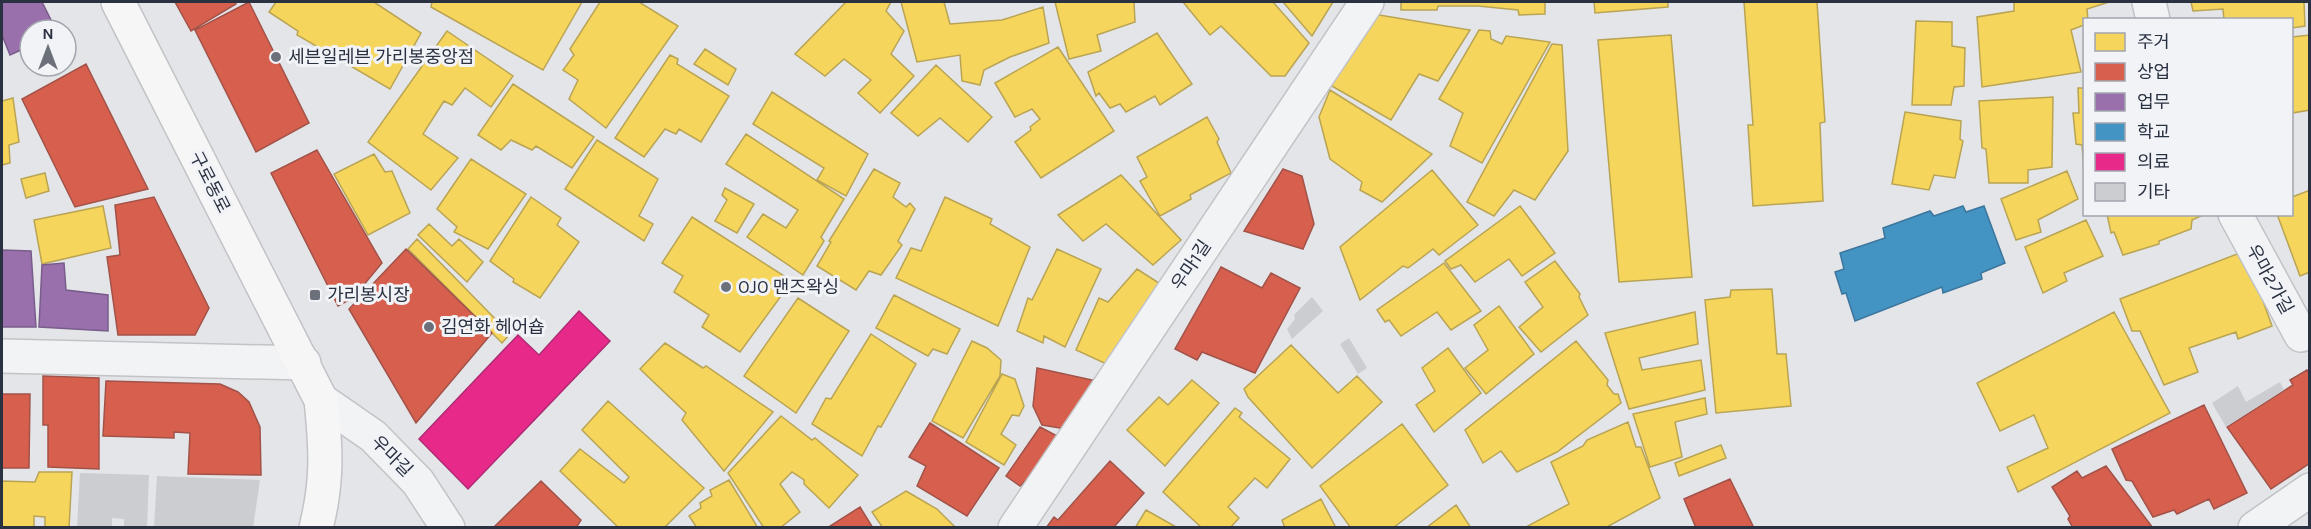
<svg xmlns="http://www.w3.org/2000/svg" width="2311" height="529" font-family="Karla,'Noto Sans KR',sans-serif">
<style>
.homes{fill:#f6d55c;stroke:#b9a454;stroke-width:1.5}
.shops{fill:#d6604d;stroke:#a25249;stroke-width:1.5}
.offices{fill:#9970ab;stroke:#785d8b;stroke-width:1.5}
.schools{fill:#4393c3;stroke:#3c769c;stroke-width:1.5}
.health{fill:#e7298a;stroke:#ae2b74;stroke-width:1.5}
.building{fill:#cccdd0}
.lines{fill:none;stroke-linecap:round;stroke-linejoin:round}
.minor-casing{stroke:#c2c3c6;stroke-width:36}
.secondary-casing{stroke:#c2c3c6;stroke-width:36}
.minor{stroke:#f2f3f5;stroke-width:33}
.secondary{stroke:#f6f6f7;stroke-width:33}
.poi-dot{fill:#6b707b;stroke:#f1f3f7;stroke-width:2}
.labels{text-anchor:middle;stroke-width:6;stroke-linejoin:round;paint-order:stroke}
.poi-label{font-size:18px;fill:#2a3141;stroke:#f1f3f7;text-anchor:start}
.street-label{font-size:18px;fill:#2a3141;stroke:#f1f3f7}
</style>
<rect width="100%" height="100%" fill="#e4e5e8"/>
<path class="homes" d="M276 2H374L421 33 390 89 297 35 298 31 269 12Z
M432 2H582L543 70 431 7Z
M600 2H639L678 26 606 128 569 99 578 80 563 70 574 55 570 49Z
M846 2H891L886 11 904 31 891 54 914 76 880 113 858 93 871 80 844 59 825 76 795 54Z
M901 2H944L950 24 1002 20 1043 7 1049 43 1010 57 984 70 980 85 962 81 960 55 917 62Z
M1055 2H1134L1135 22 1097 35 1101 51 1069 59Z
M1183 2H1273L1309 43 1285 76H1271L1221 26 1210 35Z
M1283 2H1333L1312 36Z
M1401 2H1545V14L1519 15 1518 10 1478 6H1438L1437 10H1401Z
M1594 2H1668V7L1595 13Z
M1744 2H1817L1825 122 1820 123 1823 201 1753 206 1748 125H1753Z
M2014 2H2109L2087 9 2088 20H2084V25L2071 30 2081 72 1982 87 1977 17 2014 11Z
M2191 2H2304L2305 26 2292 28V20H2224L2223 9 2193 11Z
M1373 14 1470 30 1438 81 1419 74 1391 120 1330 85Z
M1916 21 1952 22V46L1965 48 1964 86 1954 87 1951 105H1912Z
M1479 30 1490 31 1491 39 1502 44 1506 36 1550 42 1482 163 1450 146 1463 113 1439 99Z
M447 31 513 76 491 107 465 88 452 105 444 101 423 134 458 158 431 190 368 142Z
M1157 33 1192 84 1160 105 1155 96 1126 112 1120 104 1110 108 1099 93 1096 96 1088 72Z
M1671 35 1692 277 1619 282 1598 40Z
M2310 35V110L2292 113V37Z
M1552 44 1562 45 1568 151 1535 200 1514 190 1494 216 1467 202Z
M1058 47 1114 131 1041 178 1015 142 1031 130 1030 127 1040 119 1032 109 1015 117 995 83Z
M705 49 736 69 728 85 694 64Z
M670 55 678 59 677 64 729 96 701 142 679 129 676 134 665 129 644 157 615 138Z
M936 65 992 117 968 142 940 118 918 136 891 113Z
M513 84 594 137 572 168 536 146 532 150 511 140 501 150 478 135Z
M2078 88H2084V169L2082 145 2076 144 2073 113H2079Z
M1330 90 1432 154 1382 202 1360 190 1362 182 1330 159 1319 117Z
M772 92 868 154 846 196 817 180 824 168 753 124Z
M2053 97 2052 167 2028 170V183H1989L1986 149 1982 148 1979 101Z
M13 98 19 142 9 145 10 163 2 165V101Z
M1905 112 1961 121 1960 139 1963 141 1955 178 1934 175 1929 190 1892 184Z
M1207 117 1219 139 1217 142 1231 173 1190 195 1191 199 1160 216 1140 181 1147 177 1137 157Z
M746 134 844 199 821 237 824 241 803 275 747 237 763 214 786 228 798 210 726 164Z
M597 140 658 179 639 216 653 224 644 241 565 189Z
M374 154 385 172 392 171 410 213 368 235 334 174Z
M471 159 526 194 488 249 454 232 457 227 437 209Z
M874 169 900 183 893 197 906 207 910 203 915 209 898 241 902 245 881 275 869 271 856 290 817 266 831 242 829 241Z
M1432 170 1478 225 1439 255 1433 249 1408 268 1403 266 1360 300 1340 247Z
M2067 171 2078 199 2038 220 2041 232 2016 240 2001 199Z
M45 173 49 191 26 198 21 179Z
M1121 175 1181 240 1153 265 1106 224 1083 241 1058 215Z
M725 188 754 204 737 233 715 221 727 200 722 195Z
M2310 190V272L2300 276 2277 214H2292V197Z
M531 197 561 218 557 225 579 242 540 298 513 282 514 279 490 261Z
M945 197 992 219 990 224 1030 247 998 326 896 278 911 248 921 251Z
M103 206 111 248 42 264 34 220Z
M1520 206 1555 253 1522 276 1509 259 1475 282 1461 265 1451 269 1445 261Z
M2107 214H2203V215L2192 220 2191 229 2159 241V244L2123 255 2114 232 2111 233Z
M692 217 792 281 740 352 702 327 709 315 674 292 683 276 662 263Z
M2086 220 2103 256 2064 273 2067 281 2043 293 2025 247Z
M429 224 452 246 459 239 483 262 467 282 418 235Z
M417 239 510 334 502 343 408 249Z
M1057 249 1101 269 1065 347 1044 336 1043 343 1017 331 1028 298 1032 300Z
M2245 251 2272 326 2238 339 2236 332 2189 348 2198 372 2164 385 2140 331H2132L2120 299Z
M1555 261 1580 294 1579 297 1588 315 1541 352 1519 327 1543 307 1525 282Z
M1444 263 1481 311 1451 330 1437 312 1401 336 1389 320 1385 322 1377 310Z
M1137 269 1162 285 1113 367 1076 350 1099 298 1108 302Z
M1772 289 1777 354H1786L1791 406 1716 413 1705 300 1730 297 1731 290Z
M894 295 960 329 947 354 933 349 928 356 876 328Z
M798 298 849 331 796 413 744 376Z
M1499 306 1534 354 1486 394 1465 368 1488 350 1474 325Z
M1695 312 1698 344 1639 358 1642 370 1701 360 1705 390 1629 409 1605 333Z
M2114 312 2170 413 2018 492 2007 467 2048 448 2034 415 2000 431 1977 383Z
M871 334 916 364 881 427 878 426 862 456 812 424 826 398 831 399Z
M972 341 987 348 1001 360 1000 376 963 438 932 421Z
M1576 341 1608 380 1607 385 1614 394H1618L1621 403 1557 452 1517 472 1501 451 1483 463 1465 430Z
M665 343 703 368 706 366 773 412 724 471 682 420 686 413 640 369Z
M1291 345 1338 393 1357 376 1382 402 1312 468 1248 397 1244 389Z
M1448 348 1481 393 1434 432 1416 405 1435 391 1422 368Z
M1002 374 1015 379 1024 406 1019 416 1012 415 1001 434 1016 445 1004 465 966 442Z
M1192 380 1219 403 1165 466 1127 430 1159 397 1168 405Z
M1705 398 1707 414 1675 422 1682 457 1650 467 1633 414Z
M608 401 704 488 664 528H619L560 471 580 449 624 483 629 477 582 430Z
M1235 408 1242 413 1239 417 1290 459 1267 488 1255 478 1228 507 1239 518 1230 528H1202L1163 492Z
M781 416 812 440 815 438 858 475 829 508 804 484V480L792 472 780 484 800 512 780 528H764L728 473Z
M1628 422 1636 447H1641L1660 498 1605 528H1524L1569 504 1551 462 1583 446 1587 440Z
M1402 424 1448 485 1393 528H1351L1320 486Z
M1721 445 1726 458 1679 476 1675 463Z
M39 472H72L69 528H45V517L34 516V528H2V481L35 482Z
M729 480 758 528H697L689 516 701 508 700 503 712 496 710 490Z
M906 491 937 509 956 528H883L872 512Z
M1321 499 1336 528H1285L1282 520Z
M1456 505 1471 528H1426Z
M1146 510 1178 528H1135Z"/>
<path class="shops" d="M175 2H235L236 4 191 31Z
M249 2 309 123 256 152 195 30Z
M86 64 148 189 75 207 22 99Z
M317 150 382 263 353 298 338 306 271 173Z
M1283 169 1302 176 1314 224 1303 249 1244 231Z
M154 197 209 308 195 335H118L107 257 120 255 115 205Z
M406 249 492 333 416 423 349 309Z
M1221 267 1262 288 1271 273 1300 288 1255 373 1202 352 1197 360 1175 349Z
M1037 368 1101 382 1072 430 1042 425 1033 406Z
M2307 370 2310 374V463L2271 489 2227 427 2293 385 2290 380Z
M43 376 99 378V469L48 467V425H43Z
M106 381 220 384 238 392 249 402 260 427 261 475 188 474 190 433 174 432V438L103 436Z
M2 394H30L29 468H2Z
M2204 405 2247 493 2214 509 2209 499 2177 514 2174 510 2153 517 2132 481 2126 480 2112 449Z
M930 423 999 468 967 516 917 486 926 466 909 457Z
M1040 427 1061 438 1053 456 1020 486 1006 476Z
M1110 461 1144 493 1113 528H1046L1054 517 1058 520Z
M2106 466 2153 528H2073L2068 519 2070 516 2052 487 2077 471 2082 478Z
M1730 479 1754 528H1696L1684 499Z
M541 481 581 520 576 528H493Z
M860 507 873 528H827Z"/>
<path class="offices" d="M2 2H42L56 30H30V46L10 55 2 35Z
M2 250 31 251 36 327H2Z
M64 263 66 290 108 295V331L39 327 42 265Z"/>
<path class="schools" d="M1963 206 1966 212 1984 206 2005 263 1981 273 1982 279 1943 293 1942 287 1855 321 1846 293 1842 294 1835 272 1844 269 1840 253 1885 238 1883 228 1930 211 1934 216Z"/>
<path class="health" d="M579 311 610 341 468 489 419 439 518 335 539 355Z"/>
<path class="building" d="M1312 297 1323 311 1292 339 1287 329 1295 319 1294 315Z
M1349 338 1367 368 1358 374 1340 344Z
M2280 382 2284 390 2226 427 2212 403 2238 386 2246 402Z
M80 473 149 475 147 528H124V519L112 518V528H77Z
M157 476 260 480 253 528H154Z"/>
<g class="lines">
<g class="minor-casing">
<path id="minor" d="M2149 2 2153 20
M2235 214 2301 335 2310 331
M2 356 304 363
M321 400 373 436 418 482 448 528
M1015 528 1367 2
M2255 528 2310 490"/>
</g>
<g class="secondary-casing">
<path id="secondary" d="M118 2 321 400C326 448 328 480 316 528"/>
</g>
<use href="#minor" class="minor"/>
<use href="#secondary" class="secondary"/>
</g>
<g class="poi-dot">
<circle cx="276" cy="57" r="6"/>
<circle cx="726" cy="287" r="6"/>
<rect x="309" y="289" width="12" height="12" rx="3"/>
<circle cx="429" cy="327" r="6"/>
</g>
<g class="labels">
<g class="poi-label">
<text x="288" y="63">세븐일레븐 가리봉중앙점</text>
<text x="738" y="293">OJO 맨즈왁싱</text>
<text x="327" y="301">가리봉시장</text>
<text x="441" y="333">김연화 헤어숍</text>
</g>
<g class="street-label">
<text transform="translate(210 182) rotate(63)" y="6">구로동로</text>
<text transform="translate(1191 265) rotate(-56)" y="6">우마1길</text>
<text transform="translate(2270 279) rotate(61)" y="6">우마2가길</text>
<text transform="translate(392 456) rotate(45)" y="6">우마길</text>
</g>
</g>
<rect width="2311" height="529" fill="none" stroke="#2a3141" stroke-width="6"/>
<rect x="2083" y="18" width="210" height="198" fill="#f1f3f7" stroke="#a1a5ae" stroke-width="1.5"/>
<rect x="2095" y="33" width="30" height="18" fill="#f6d55c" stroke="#a1a5ae" stroke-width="1.5"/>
<text x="2137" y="48" font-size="18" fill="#2a3141">주거</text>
<rect x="2095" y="63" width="30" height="18" fill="#d6604d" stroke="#a1a5ae" stroke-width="1.5"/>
<text x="2137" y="78" font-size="18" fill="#2a3141">상업</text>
<rect x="2095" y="93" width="30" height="18" fill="#9970ab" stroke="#a1a5ae" stroke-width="1.5"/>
<text x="2137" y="108" font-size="18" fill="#2a3141">업무</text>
<rect x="2095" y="123" width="30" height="18" fill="#4393c3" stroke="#a1a5ae" stroke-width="1.5"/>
<text x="2137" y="138" font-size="18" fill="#2a3141">학교</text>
<rect x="2095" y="153" width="30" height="18" fill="#e7298a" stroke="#a1a5ae" stroke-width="1.5"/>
<text x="2137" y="168" font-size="18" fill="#2a3141">의료</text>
<rect x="2095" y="183" width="30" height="18" fill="#cccdd0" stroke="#a1a5ae" stroke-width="1.5"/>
<text x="2137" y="198" font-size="18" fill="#2a3141">기타</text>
<g transform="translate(48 48)"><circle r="28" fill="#f1f3f7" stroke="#a1a5ae" stroke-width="1.5"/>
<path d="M0-4.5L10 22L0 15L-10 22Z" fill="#6b707b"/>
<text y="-9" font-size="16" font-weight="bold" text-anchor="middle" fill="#2a3141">N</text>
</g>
</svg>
